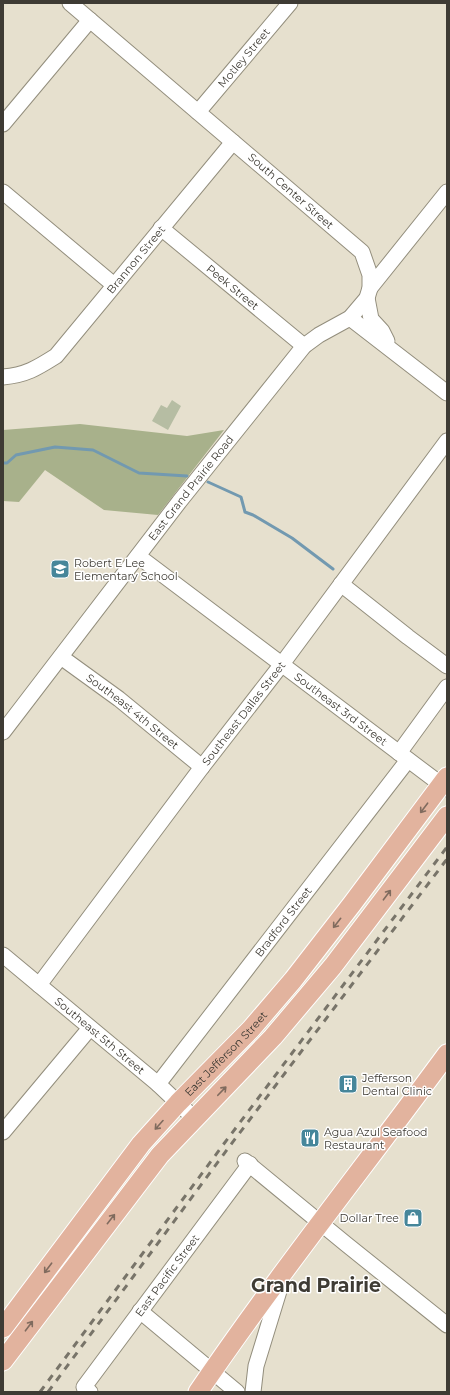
<svg xmlns="http://www.w3.org/2000/svg" width="450" height="1395" font-family="Montserrat,sans-serif">
<style>
.green{fill:#b6bda3}
.forest{fill:#a8b18b}
.lines{fill:none;stroke-linecap:round;stroke-linejoin:round}
.stream{stroke:#7299b0;stroke-width:3}
.minor-casing{stroke:#938e7d;stroke-width:17}
.major-casing{stroke:#fff;stroke-width:21}
.minor{stroke:#fff;stroke-width:15}
.major{stroke:#e2b39e;stroke-width:19}
.rail{stroke:#787469;stroke-width:3;stroke-dasharray:7 7;stroke-linecap:butt}
.oneway{stroke:#806b5e}
.labels{text-anchor:middle;stroke-width:3;stroke-linejoin:round;paint-order:stroke}
.street-label{font-size:11px;fill:#3e3b34;stroke:#fff}
.poi-label{font-size:11px;fill:#3e3b34;stroke:#fff;text-anchor:start}
.town-label{font-size:19px;font-weight:bold;fill:#3e3b34;stroke:#fff}
</style>
<rect width="100%" height="100%" fill="#e6e0ce"/>
<path class="green" d="M172 400 181 406 168 430 152 421 161 405 167 408Z"/>
<path class="forest" d="M80 424 187 436 224 430 158 515 104 510 45 470 19 502 3 501V430Z"/>
<g class="lines">
<path class="stream" d="M3 463H7L16 455 55 447 93 450 139 473 187 476
M208 482 241 497 245 512 253 515 292 538 333 569"/>
<g class="minor-casing">
<g id="minor">
<path id="s1" d="M198 112 290 3"/>
<path d="M3 124 90 20"/>
<path d="M3 192 114 285"/>
<path id="s2" d="M161 228 304 346"/>
<path d="M370 288 447 192"/>
<path d="M367 298 371 319 382 331 387 341"/>
<path d="M350 318 447 393"/>
<path id="s3" d="M3 377C26 375 37 368 56 356L233 142"/>
<path id="s4" d="M138 556 447 789"/>
<path d="M341 584 408 637 447 666"/>
<path id="s5" d="M61 657 119 699 202 767"/>
<path id="s6" d="M3 732 179 502 304 346 319 335 350 318 367 298 370 288V275L362 252 70 3"/>
<path d="M399 753 447 687"/>
<path id="s7" d="M3 955 158 1084 195 1119"/>
<path id="s8" d="M39 985 202 767 282 664 447 441"/>
<path id="s9" d="M158 1084 408 760"/>
<path d="M3 1132 90 1028"/>
<path d="M245 1161 346 1244 447 1325"/>
<path d="M140 1311 237 1392"/>
<path id="s10" d="M90 1392 84 1387 250 1164"/>
<path d="M253 1392 256 1366 283 1278"/>
</g>
</g>
<g class="major-casing">
<g id="major">
<path id="s11" d="M3 1328 141 1144 178 1103 251 1029 293 980 352 904 447 777"/>
<path d="M3 1361 160 1155 273 1037 333 966 447 816"/>
<path d="M198 1392C277 1276 364 1167 447 1054"/>
</g>
</g>
<use href="#minor" class="minor"/>
<use href="#major" class="major"/>
<path class="rail" d="M40 1392 223 1145 447 847
M48 1392 229 1147 447 859"/>
</g>
<defs><path id="oneway-shaft" d="M-6 0H5M1.5-3L5.5 0L1.5 3" fill="none" stroke-width="1.6" stroke-linecap="round" stroke-linejoin="round"/></defs>
<g class="oneway">
<use href="#oneway-shaft" transform="translate(424 808) rotate(127)"/>
<use href="#oneway-shaft" transform="translate(387 895) rotate(-53)"/>
<use href="#oneway-shaft" transform="translate(337 923) rotate(128)"/>
<use href="#oneway-shaft" transform="translate(222 1091) rotate(-46)"/>
<use href="#oneway-shaft" transform="translate(159 1125) rotate(132)"/>
<use href="#oneway-shaft" transform="translate(111 1219) rotate(-52)"/>
<use href="#oneway-shaft" transform="translate(48 1268) rotate(127)"/>
<use href="#oneway-shaft" transform="translate(29 1326) rotate(-53)"/>
</g>
<defs>
<g id="school-square" transform="scale(1)"><rect x="-9" y="-9" width="18" height="18" rx="4" fill="#46869a" stroke="#fff"/><path d="M0-5L7-2L0 1L-7-2ZM-4 1L0 2.5L4 1V4Q0 6-4 4Z" fill="#fff"/></g>
<g id="building-square" transform="scale(1)"><rect x="-9" y="-9" width="18" height="18" rx="4" fill="#46869a" stroke="#fff"/><path d="M-4-6H4V6H1V3H-1V6H-4ZM-2.5-4.3h1.7v1.8h-1.7ZM.8-4.3h1.7v1.8H.8ZM-2.5-1h1.7V.8h-1.7ZM.8-1h1.7V.8H.8Z" fill="#fff"/></g>
<g id="restaurant-square" transform="scale(1)"><rect x="-9" y="-9" width="18" height="18" rx="4" fill="#46869a" stroke="#fff"/><path d="M-5-6h1v4h1v-4h1v4h1v-4h1v5L-1.5 .5V6h-2V.5L-5-1ZM5-6V6H3V1.5H1.5Q1.5-4 5-6Z" fill="#fff"/></g>
<g id="shop-square" transform="scale(1)"><rect x="-9" y="-9" width="18" height="18" rx="4" fill="#46869a" stroke="#fff"/><path d="M-5-2.5h2.3a2.7 3.5 0 0 1 5.4 0H5L5.5 6h-11ZM-1.5-2.5h3a1.5 2.3 0 0 0-3 0Z" fill="#fff"/></g>
</defs>
<g fill-rule="evenodd">
<use href="#school-square" x="60" y="569"/>
<use href="#building-square" x="348" y="1084"/>
<use href="#restaurant-square" x="310" y="1138"/>
<use href="#shop-square" x="413" y="1218"/>
</g>
<g class="labels">
<g class="street-label">
<text dy="4" stroke="none"><textPath href="#s1" startOffset="71">Motley Street</textPath></text>
<text transform="translate(291 191) rotate(41)" y="4">South Center Street</text>
<text dy="4" stroke="none"><textPath href="#s3" startOffset="183">Brannon Street</textPath></text>
<text dy="4" stroke="none"><textPath href="#s2" startOffset="93">Peek Street</textPath></text>
<text dy="4" stroke="none"><textPath href="#s6" startOffset="308">East Grand Prairie Road</textPath></text>
<text dy="4" stroke="none"><textPath href="#s4" startOffset="254">Southeast 3rd Street</textPath></text>
<text dy="4" stroke="none"><textPath href="#s5" startOffset="90">Southeast 4th Street</textPath></text>
<text dy="4" stroke="none"><textPath href="#s8" startOffset="340">Southeast Dallas Street</textPath></text>
<text dy="4" stroke="none"><textPath href="#s9" startOffset="205">Bradford Street</textPath></text>
<text dy="4" stroke="none"><textPath href="#s7" startOffset="126">Southeast 5th Street</textPath></text>
<text dy="4" stroke="none"><textPath href="#s11" startOffset="354">East Jefferson Street</textPath></text>
<text dy="4" stroke="none"><textPath href="#s10" startOffset="147">East Pacific Street</textPath></text>
</g>
<g class="poi-label">
<text x="74" y="567">Robert E Lee<tspan x="74" dy="13">Elementary School</tspan></text>
<text x="362" y="1082">Jefferson<tspan x="362" dy="13">Dental Clinic</tspan></text>
<text x="324" y="1136">Agua Azul Seafood<tspan x="324" dy="13">Restaurant</tspan></text>
<text x="399" y="1222" text-anchor="end">Dollar Tree</text>
</g>
<g class="town-label">
<text x="316" y="1292">Grand Prairie</text>
</g>
</g>
<rect width="450" height="1395" fill="none" stroke="#3e3b34" stroke-width="8"/>
</svg>
